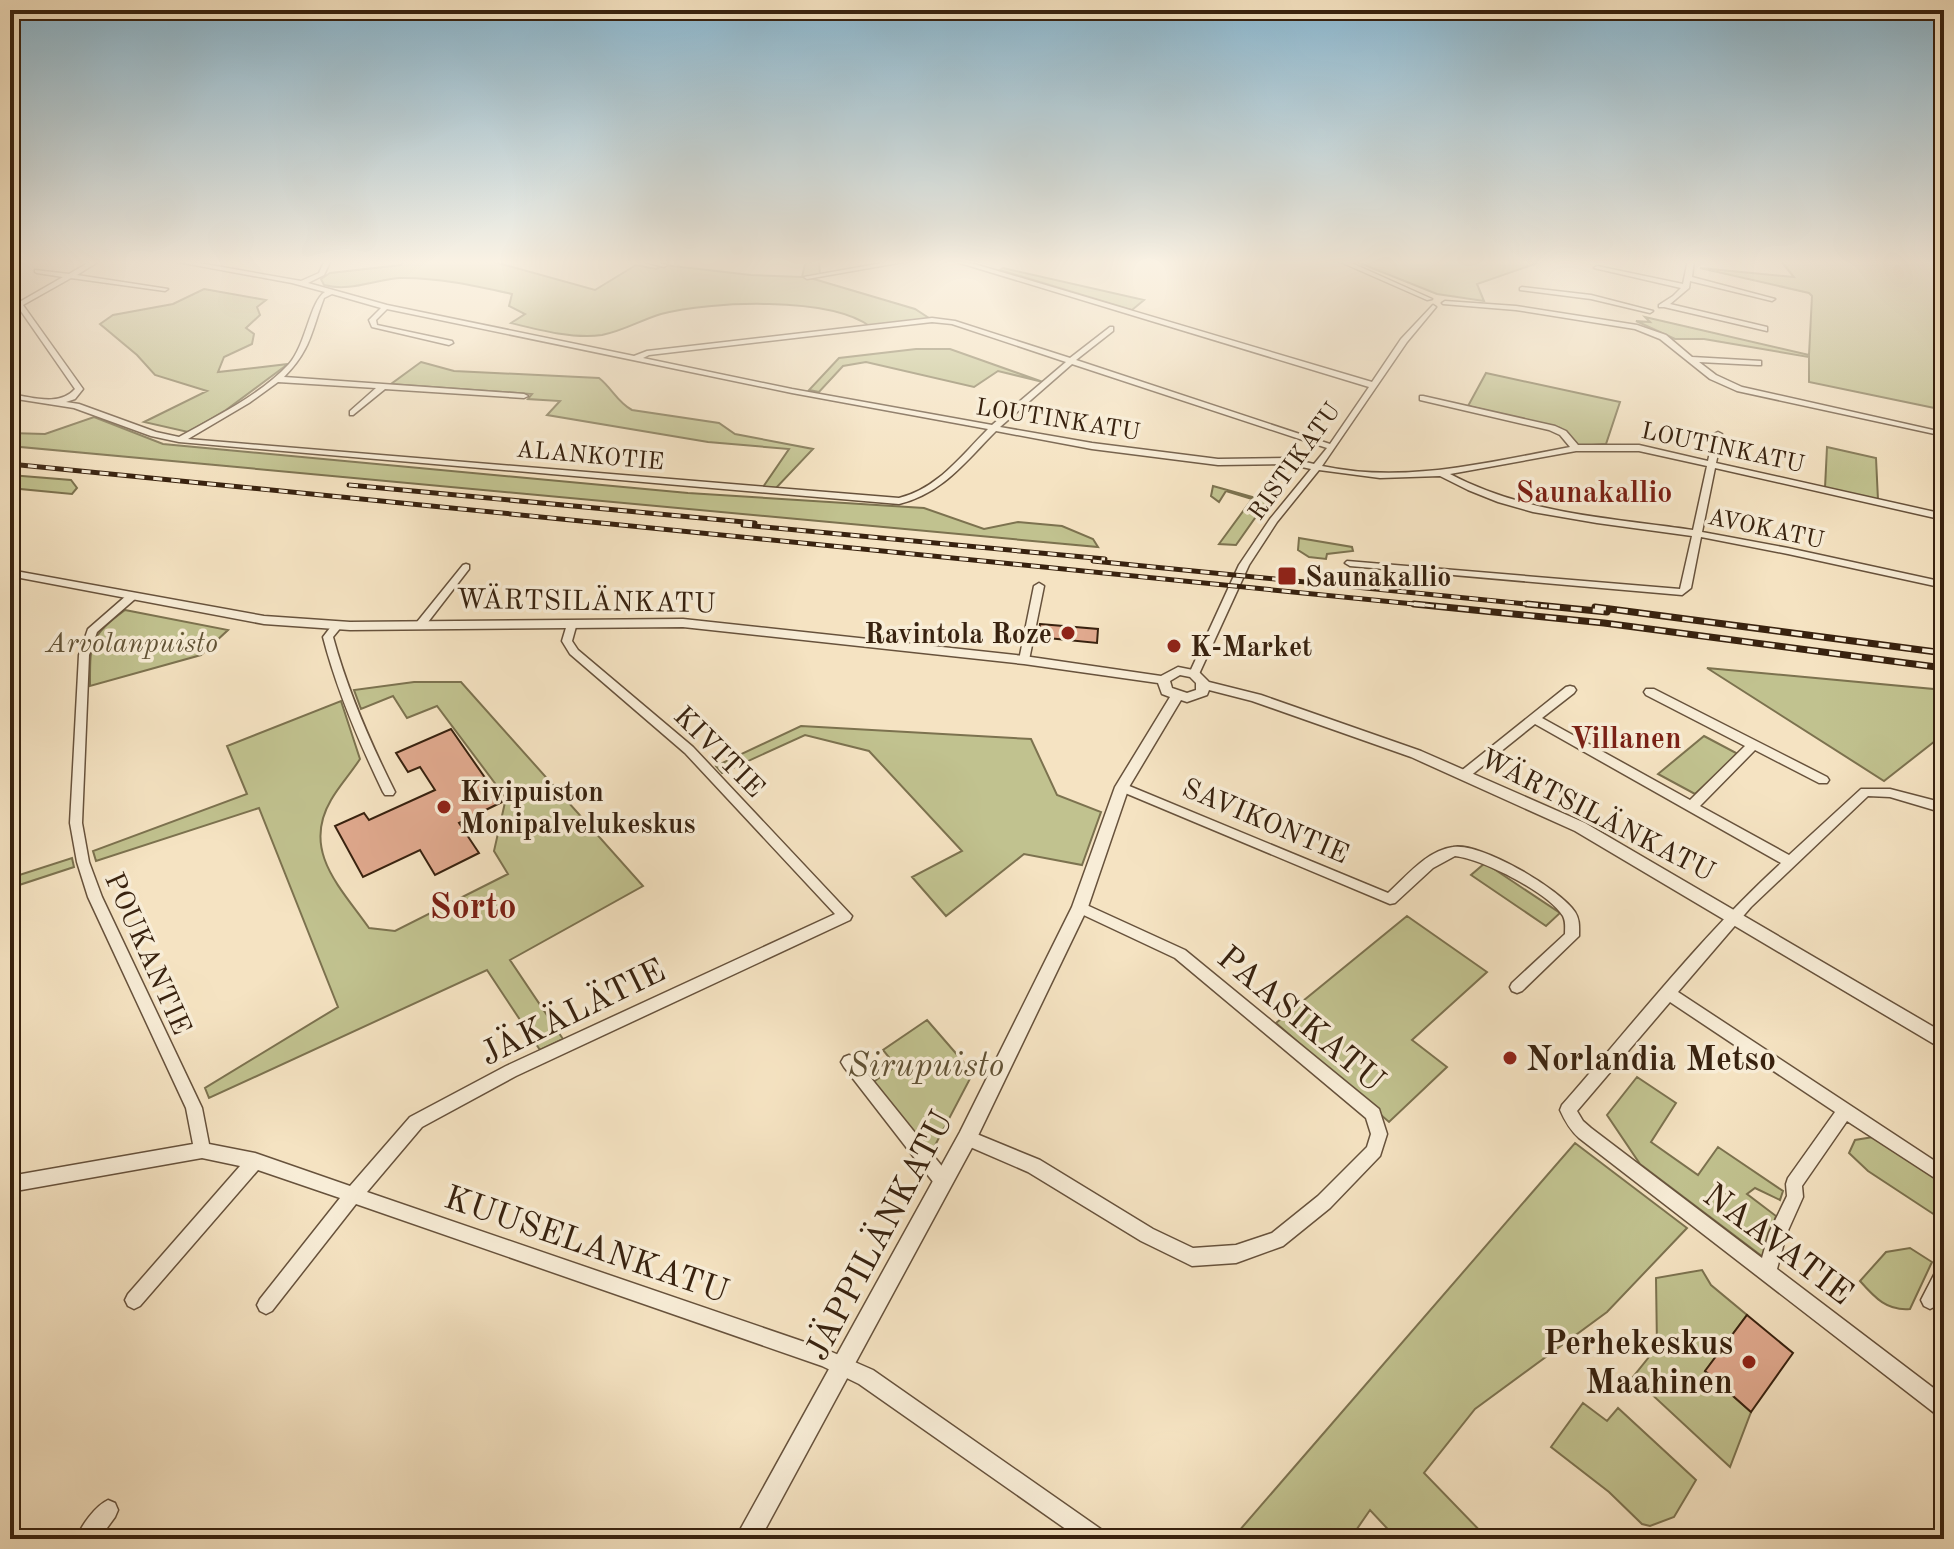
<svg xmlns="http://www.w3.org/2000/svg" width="1954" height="1549" font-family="'Old Standard TT',serif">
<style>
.green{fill:#c1c28f;stroke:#7c724f;stroke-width:2}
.building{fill:#e0a98e;stroke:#38220f;stroke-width:2}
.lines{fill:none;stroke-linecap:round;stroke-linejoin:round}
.minor-casing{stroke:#67523c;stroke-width:3}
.tertiary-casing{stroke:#67523c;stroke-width:3}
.minor{fill:#f8edd7;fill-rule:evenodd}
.tertiary{fill:#f8edd7;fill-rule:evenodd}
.rail-far1-casing{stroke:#38220f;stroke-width:5}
.rail-casing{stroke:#38220f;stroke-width:7}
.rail-far1{stroke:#f8edd7;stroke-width:3;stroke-dasharray:9;stroke-linecap:butt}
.rail{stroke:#f8edd7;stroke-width:4;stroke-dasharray:11;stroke-linecap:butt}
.poi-dot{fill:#8f2418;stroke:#f8edd7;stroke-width:3}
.labels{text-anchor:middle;stroke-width:7;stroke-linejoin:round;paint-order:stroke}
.far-street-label{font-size:24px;fill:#38220f;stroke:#f8edd7}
.poi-label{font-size:28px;font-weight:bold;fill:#38220f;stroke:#f8edd7;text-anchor:start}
.street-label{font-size:28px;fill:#38220f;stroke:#f8edd7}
.park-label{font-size:28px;font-style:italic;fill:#615235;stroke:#f8edd7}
.far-district-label{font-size:30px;font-weight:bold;fill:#7a1f14;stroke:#f8edd7}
.neighbourhood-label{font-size:30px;font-weight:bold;fill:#7a1f14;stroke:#f8edd7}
.near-street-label{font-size:34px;fill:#38220f;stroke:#f8edd7}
.near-poi-label{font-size:34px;font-weight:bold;fill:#38220f;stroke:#f8edd7;text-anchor:start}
.near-park-label{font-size:34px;font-style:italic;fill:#615235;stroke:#f8edd7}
.district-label{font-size:36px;font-weight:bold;fill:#7a1f14;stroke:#f8edd7}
</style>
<rect width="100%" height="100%" fill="#f5e3c2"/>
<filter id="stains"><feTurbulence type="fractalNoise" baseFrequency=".0025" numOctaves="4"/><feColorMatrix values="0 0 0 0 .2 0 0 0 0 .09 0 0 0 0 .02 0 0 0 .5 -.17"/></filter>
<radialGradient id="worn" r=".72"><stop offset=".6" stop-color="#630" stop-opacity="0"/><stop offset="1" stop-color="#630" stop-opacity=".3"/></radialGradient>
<path class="green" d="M404 260H487L595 290 636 265 656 269 664 265 751 275 802 277 805 264 819 260 820 275 807 277 915 309 932 320 871 327C830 296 710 301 661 314 641 320 623 331 602 335 573 339 539 330 511 323L525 314 509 306 512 294C476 286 436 277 399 278 374 280 349 292 324 285L321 279 330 273 401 265Z
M1352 260H1546L1477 284 1484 301 1437 294Z
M1780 260H1944V410L1809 382V357L1704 339H1675L1636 321 1650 322 1645 317 1809 355 1812 296 1809 293 1700 268 1794 277Z
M1003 268 1144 300 1132 310 1000 270Z
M204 289 266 300 257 307 260 315 246 328 254 334 252 344 224 357 218 372 288 364 226 410 188 432 144 422 207 391 155 375 137 355 100 324 113 315 173 304Z
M916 349H950L1043 382 998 371 974 387 866 362 843 366 819 392 809 390 839 358Z
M421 362 454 371 599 378C612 388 617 402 632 410L719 423 735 434 813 449 776 488 763 487 789 449 708 442 547 415 560 401 528 399 532 394 391 384Z
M1486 373 1620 402 1606 444 1578 446 1560 428 1468 406Z
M94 417 163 444 688 493 924 508 984 529 1018 522 1062 526 1093 539 1098 547 10 446V433L45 434Z
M1827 447 1876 458 1878 500 1825 488Z
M10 475 71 480 77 488 72 494 10 488Z
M1213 486 1267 501 1236 545 1219 544 1252 499 1226 491 1219 502 1211 496Z
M1299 538 1352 547 1353 551 1327 554 1326 559 1309 557 1298 550Z
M125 610 228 630 201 655 90 686C90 642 89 637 125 610Z
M1707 668 1944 690V734L1884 781Z
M414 682H461L643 886 510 960 563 1039 540 1050 487 970 209 1098 205 1088 338 1007 259 808 96 861 93 851 247 794 227 746 341 701 360 759C351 773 339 786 331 800 301 851 341 888 369 928L395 931 508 874 494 851 506 798 437 706 407 718 393 696 361 709 354 690Z
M801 726 1031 739 1057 795 1101 812 1082 865 1024 854 946 916 912 877 962 851 869 751 805 735 722 773 716 766Z
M1704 736 1738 754 1695 794 1658 774Z
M72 858 74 867 10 888V878Z
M1485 863 1560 913 1546 926 1471 875Z
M1407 916 1487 972 1412 1040 1447 1067 1389 1122 1276 1023Z
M927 1020 973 1073 930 1155 872 1083 896 1066 883 1050Z
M1637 1077 1676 1103 1651 1142 1698 1175 1718 1147 1783 1191 1780 1200 1755 1188 1747 1194 1776 1216 1763 1257 1640 1164 1607 1115Z
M1873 1137 1944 1183V1221L1868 1171 1849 1153 1855 1140Z
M1575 1143 1687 1228 1607 1312 1475 1409 1424 1473 1488 1539H1397L1370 1510 1350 1539H1232Z
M1910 1248 1932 1262 1910 1309C1887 1311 1875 1298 1860 1281L1886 1252Z
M1702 1270 1711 1285 1747 1315 1705 1371 1751 1412 1730 1467 1633 1377 1657 1347 1656 1278Z
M1583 1403 1607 1421 1618 1408 1696 1480 1674 1517 1650 1526 1642 1524 1609 1492 1551 1447Z"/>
<path class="building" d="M1040 624 1098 629 1097 643 1038 637Z
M451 729 502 802 459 823 479 853 435 875 420 850 363 877 335 826 364 813 369 820 435 790 420 767 408 772 396 753Z
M1747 1315 1793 1353 1751 1412 1705 1371Z"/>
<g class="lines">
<g class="minor-casing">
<path id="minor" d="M93 260H101L77 275 168 289 165 291 71 278 23 305 83 389 75 399 66 402 79 404 156 432 179 437C217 416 260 395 289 364 306 345 310 301 325 292L292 283 167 260H182L301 281 319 273 325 260H331L324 275 308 283 387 305 634 356 647 351 932 318 955 321 1070 358 1110 327H1113V331L1076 360 1330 444 1369 387 950 260H961L1372 382 1401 339 1433 305 1436 307 1407 342 1322 466C1405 484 1489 462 1570 447L1560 435 1549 430 1420 400V396H1423L1555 426 1566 431 1578 445H1639L1708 461 1714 434 1718 432 1722 434 1716 463 1944 514V520L1715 468 1702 532 1788 548 1944 582V588L1788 554 1701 537 1691 588 1682 595 1350 566 1345 563 1347 561 1680 589 1692 536 1597 523 1533 512 1498 502 1468 490 1440 476 1380 478 1319 470 1277 522 1249 565 1199 674 1194 677 1189 674 1239 565 1270 519 1311 469 1288 464 1218 465 1092 449 996 431C965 462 943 493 899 504L179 442 151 436 74 408 10 398V394C32 397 59 407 75 389L16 304 63 277 37 273 35 272V270L69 274ZM332 294 381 308 369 320 372 327 449 345 453 343 452 341 377 325 376 320 387 309 792 393 988 429C961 456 937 489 899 498L188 439 249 403 278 382 376 388 350 411V415H353L385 389 524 398 528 396 524 394 284 377C311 350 311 332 324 298ZM932 322 952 324 1066 362 992 425 792 389 643 358 649 355ZM1072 364 1327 448 1314 464 1288 458 1218 459 1092 443 1000 427ZM1576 451H1639L1707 466 1693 530C1610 518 1526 514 1450 474Z
M637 260H650L667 265 664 267Z
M899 260H915L807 279 804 277Z
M1336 260H1345L1432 299 1427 300Z
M1688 260H1694L1692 277 1775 299 1772 301 1690 281 1689 288 1670 304 1767 327V331L1664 307H1659V305L1673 296 1681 288 1594 268 1597 266 1683 284Z
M1522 287 1591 295 1653 311 1650 313 1591 299 1520 290V288Z
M1445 301 1516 306 1637 325 1666 335 1692 357 1761 361V365H1758L1699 362 1716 375 1742 387 1942 432H1944V436L1737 391 1710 379 1660 339 1635 329 1516 310 1443 304 1442 303Z
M466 564 469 565V569L425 626H417L416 624 417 622 463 565Z
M1039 583 1044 586 1029 660 1024 663 1019 660 1034 586Z
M131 594 136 597 135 599 97 632 89 655 82 823 89 862 102 897 202 1108 209 1144 255 1153 350 1186 410 1117 506 1066 835 914 685 753 570 654 562 641 568 621H576L577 623 572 641 578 650 693 747 852 916 850 920 516 1076 422 1127 367 1192 825 1349 873 1370 1105 1532 1108 1539H1080L859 1384 822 1366 356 1204 272 1311 266 1314 260 1311 257 1305 260 1299 340 1198 258 1170 140 1306 134 1309 128 1306 125 1300 128 1294 240 1166 202 1158 10 1192V1176L193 1144 186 1108 88 897 77 862 70 823 79 655 88 629 127 595Z
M337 623 342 626 333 637C348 692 370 742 395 792L393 795H385L383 792C359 742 337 691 323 637L333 624Z
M1570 686 1574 687 1576 690 1574 693 1542 718 1690 800 1745 746 1646 695 1644 692 1646 689H1654L1827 777 1829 780 1827 783H1819L1755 750 1700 806 1789 855 1861 789H1890L1944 803V813L1890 797 1868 796 1751 907 1678 992 1944 1167V1184L1847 1121 1802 1186 1803 1197 1786 1235 1777 1269 1944 1396V1418L1937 1415 1579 1138C1570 1130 1565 1121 1560 1110L1562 1105C1634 1023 1701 936 1781 863L1535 724 1469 777H1461L1459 774 1461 771 1566 687ZM1670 1002 1835 1112 1788 1178 1786 1184 1787 1196 1769 1233 1762 1258 1591 1128 1583 1121 1577 1111Z
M1122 783 1388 893C1407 876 1426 851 1453 847 1481 842 1560 889 1575 912 1580 920 1579 927 1579 936L1522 991 1517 993 1512 991 1510 987 1512 983 1565 934C1565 927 1566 922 1563 916 1548 892 1482 859 1455 856L1433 868 1395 903 1390 904 1118 790 1116 787Z
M1080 902 1185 950 1379 1109 1387 1134 1380 1156 1330 1208 1283 1246 1236 1263 1192 1266 1186 1263 1141 1241 1028 1172 961 1143 959 1138 961 1133 967 1130 1040 1160 1153 1229 1193 1248 1236 1245 1272 1233 1318 1196 1367 1147 1371 1134 1366 1118 1175 958 1075 911 1073 907 1075 903Z
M849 1055 854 1057 949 1175 951 1181 949 1187 943 1189 937 1187 844 1067 841 1062 844 1057Z
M1944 1264V1291L1936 1306 1930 1309 1924 1306 1921 1300 1938 1267Z
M108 1500 115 1503 118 1510 115 1517 99 1539H76C81 1526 95 1506 108 1500Z"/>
</g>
<g class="tertiary-casing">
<path id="tertiary" d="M10 570 264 616 350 622 683 619 1024 656 1161 676 1178 667 1198 671 1209 682 1261 695 1421 751 1585 823 1944 1033V1050L1575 831 1411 757 1252 701 1209 690 1207 695 1187 702 1181 700 1129 787 1088 907 974 1144 760 1539H735L960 1132 1072 907 1115 787 1170 697 1162 694 1158 683 1024 664 683 627 350 630 264 624 10 576ZM1180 675 1190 677 1196 683V690L1187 693 1172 688 1170 681Z"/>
</g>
<use href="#minor" class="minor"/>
<use href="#tertiary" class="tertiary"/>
<g class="rail-far1-casing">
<path id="rail-far1" d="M10 464 1434 606
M349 485 755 523
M743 525 1105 559
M1093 561 1547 606"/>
</g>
<g class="rail-casing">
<path id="rail" d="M1414 604 1604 623 1944 668
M1527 604 1607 612
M1595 607 1944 653"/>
</g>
<use href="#rail-far1" class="rail-far1"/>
<use href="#rail" class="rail"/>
</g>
<linearGradient id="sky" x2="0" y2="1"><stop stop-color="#89b8d2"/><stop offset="0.55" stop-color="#faf2e4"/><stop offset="1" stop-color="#faf2e4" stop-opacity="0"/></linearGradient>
<rect width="1954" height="477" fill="url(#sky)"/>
<g class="poi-dot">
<rect x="1277" y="566" width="20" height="20" rx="4"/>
<circle cx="1068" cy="633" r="8"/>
<circle cx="1174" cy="646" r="8"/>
<circle cx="444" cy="807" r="8"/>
<circle cx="1510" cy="1058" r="8"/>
<circle cx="1749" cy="1362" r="8"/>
</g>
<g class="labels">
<g class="far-street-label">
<text transform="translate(1058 419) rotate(9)" y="8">LOUTINKATU</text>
<text transform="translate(1723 447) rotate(12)" y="8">LOUTINKATU</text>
<text transform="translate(590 455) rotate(5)" y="8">ALANKOTIE</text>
<text transform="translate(1294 461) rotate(-54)" y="8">RISTIKATU</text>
<text transform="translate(1766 528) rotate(12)" y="8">AVOKATU</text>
</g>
<g class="poi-label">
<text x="1305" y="586">Saunakallio</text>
<text x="1052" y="643" text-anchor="end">Ravintola Roze</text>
<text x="1190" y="656">K-Market</text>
<text x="460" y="801">Kivipuiston<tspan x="460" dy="32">Monipalvelukeskus</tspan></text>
</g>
<g class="street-label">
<text transform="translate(586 600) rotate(1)" y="10">WÄRTSILÄNKATU</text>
<text transform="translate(720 751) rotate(45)" y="10">KIVITIE</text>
<text transform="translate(1598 814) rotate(27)" y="10">WÄRTSILÄNKATU</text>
<text transform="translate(1266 820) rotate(23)" y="10">SAVIKONTIE</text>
<text transform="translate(149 953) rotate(66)" y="10">POUKANTIE</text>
</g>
<g class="park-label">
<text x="132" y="652">Arvolanpuisto</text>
</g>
<g class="far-district-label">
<text x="1594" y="502">Saunakallio</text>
</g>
<g class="neighbourhood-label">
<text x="1626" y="748">Villanen</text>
</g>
<g class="near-street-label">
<text transform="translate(572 1011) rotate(-26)" y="12">JÄKÄLÄTIE</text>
<text transform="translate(1302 1018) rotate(40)" y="12">PAASIKATU</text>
<text transform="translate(878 1235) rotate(-62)" y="12">JÄPPILÄNKATU</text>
<text transform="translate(587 1243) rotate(19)" y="12">KUUSELANKATU</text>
<text transform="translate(1779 1243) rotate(37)" y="12">NAAVATIE</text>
</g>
<g class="near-poi-label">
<text x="1526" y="1070">Norlandia Metso</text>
<text x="1733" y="1354" text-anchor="end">Perhekeskus<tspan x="1733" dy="39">Maahinen</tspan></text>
</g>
<g class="near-park-label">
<text x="926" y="1076">Sirupuisto</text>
</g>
<g class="district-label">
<text x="473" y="918">Sorto</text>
</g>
</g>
<rect width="1954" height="1549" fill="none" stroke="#f5e3c2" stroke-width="40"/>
<rect x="12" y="12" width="1930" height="1525" fill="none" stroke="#38220f" stroke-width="4"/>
<rect x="20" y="20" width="1914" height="1509" fill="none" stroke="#38220f" stroke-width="2"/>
<rect width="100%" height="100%" filter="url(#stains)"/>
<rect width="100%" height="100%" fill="url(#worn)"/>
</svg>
